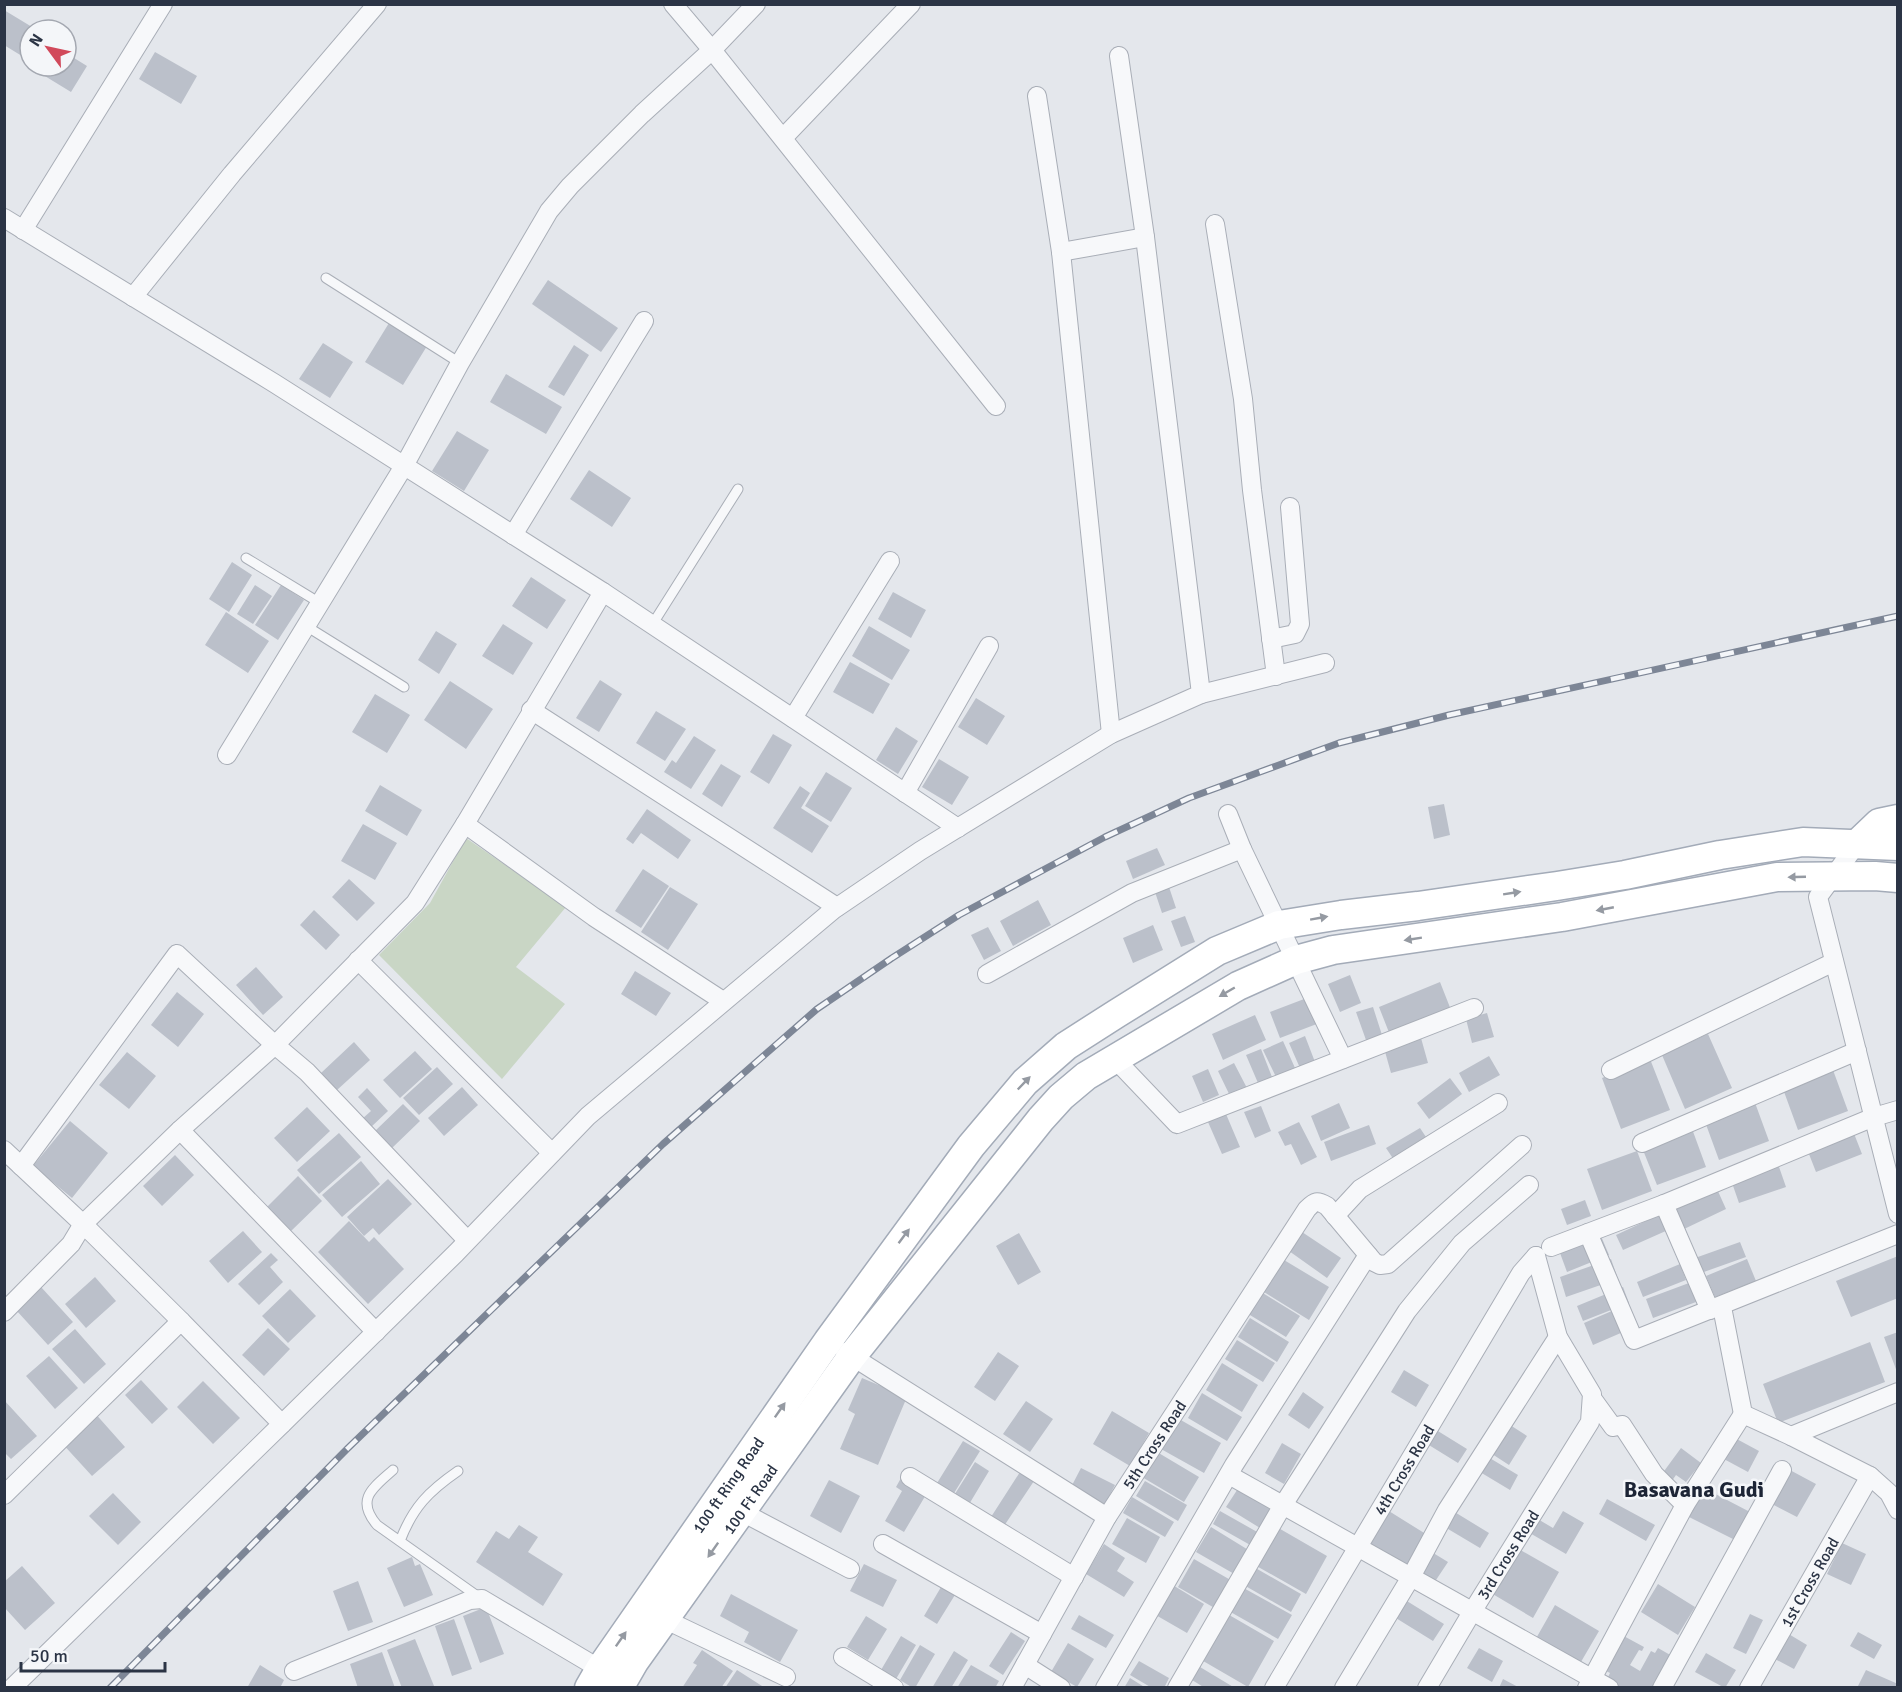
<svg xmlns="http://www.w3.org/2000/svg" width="1902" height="1692" font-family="Signika,sans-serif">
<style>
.green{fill:#c9d6c5}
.building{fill:#bbc0ca}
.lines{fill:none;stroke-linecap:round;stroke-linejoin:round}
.service-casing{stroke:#a9aeb7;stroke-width:11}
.minor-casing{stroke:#a9aeb7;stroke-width:20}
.primary-casing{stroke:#a3abb8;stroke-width:31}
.service{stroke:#f7f8fa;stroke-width:9}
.minor{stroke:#f7f8fa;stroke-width:18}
.primary{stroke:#fff;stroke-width:28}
.rail-casing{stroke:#7d8696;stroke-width:7}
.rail{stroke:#f4f6f9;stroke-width:4.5;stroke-dasharray:14;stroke-linecap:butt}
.oneway{fill:#959aa2}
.labels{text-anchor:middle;stroke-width:5;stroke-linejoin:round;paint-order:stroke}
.street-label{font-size:16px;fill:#2b3445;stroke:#f4f6f9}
.district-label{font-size:22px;font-weight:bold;fill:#1d2536;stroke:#f4f6f9}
</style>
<rect width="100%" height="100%" fill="#e4e7ec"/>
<path class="green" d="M466 838 566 907 516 967 565 1004 502 1079 379 955 430 903Z"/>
<path class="building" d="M4 10 37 30H30V61L4 45Z
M155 52 197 76 181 104 139 79Z
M66 53 87 66 71 92 35 70 37 66H66Z
M548 280 618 328 601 352 532 304Z
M389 323 427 346 403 385 365 362Z
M323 343 353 362 330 398 299 379Z
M574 345 589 355 564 396 548 387Z
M506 374 562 407 546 434 490 402Z
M457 431 489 450 464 491 432 471Z
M589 470 631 498 612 527 570 499Z
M232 562 252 575 229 612 209 599Z
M531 577 566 600 547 629 512 606Z
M255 585 272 596 253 624 237 614Z
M281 585 304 600 278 640 255 625Z
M893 592 926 610 911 638 878 619Z
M226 612 269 641 248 673 205 645Z
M503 624 533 643 513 675 482 656Z
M869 626 910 650 892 680 852 656Z
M436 631 457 644 439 674 418 660Z
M850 662 890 684 873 714 833 692Z
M600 680 622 694 599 732 576 718Z
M450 681 493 709 466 749 424 720Z
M375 694 410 715 387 753 352 732Z
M976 698 1005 716 987 745 958 727Z
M656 711 686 729 665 761 636 743Z
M896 727 918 741 898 774 876 760Z
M773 734 792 745 769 784 750 772Z
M694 736 716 750 691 789 664 772 672 760 676 763Z
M939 759 969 777 952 805 922 787Z
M721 764 741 776 722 807 702 794Z
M826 772 852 788 831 822 805 806Z
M380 785 422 810 407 836 365 811Z
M800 786 810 793 801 808 829 826 812 853 773 828Z
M1444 804 1450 835 1434 839 1428 807Z
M647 809 691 840 678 859 641 833 633 844 626 839Z
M363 824 397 843 375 880 341 861Z
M1157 848 1165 865 1133 879 1126 861Z
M643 869 669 886 641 928 615 911Z
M349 879 375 903 357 921 332 897Z
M670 887 698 904 668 950 641 932Z
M1169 887 1176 908 1162 913 1155 892Z
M1038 900 1051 925 1013 946 1000 921Z
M314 910 340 935 326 950 300 925Z
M1185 916 1195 942 1181 947 1171 921Z
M1153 925 1163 950 1133 963 1123 938Z
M988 927 1001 951 984 960 971 935Z
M256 967 283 997 263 1015 236 985Z
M635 971 671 993 656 1016 621 994Z
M1350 975 1361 1003 1340 1012 1328 984Z
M1440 982 1451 1010 1390 1035 1379 1007Z
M177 992 204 1014 178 1047 151 1025Z
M1312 996 1322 1022 1280 1038 1270 1012Z
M1373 1007 1382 1035 1366 1040 1356 1012Z
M1487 1013 1494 1037 1472 1043 1466 1019Z
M1255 1015 1266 1040 1223 1060 1212 1034Z
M1708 1034 1732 1088 1685 1109 1662 1055Z
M1305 1036 1315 1062 1300 1068 1289 1043Z
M1421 1038 1428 1063 1391 1073 1384 1048Z
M1283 1041 1295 1068 1276 1077 1263 1050Z
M354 1042 370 1060 337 1090 321 1073Z
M1261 1049 1272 1077 1258 1083 1246 1055Z
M415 1051 432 1069 400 1098 383 1080Z
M127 1052 156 1076 129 1109 99 1085Z
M1489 1056 1500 1075 1469 1092 1459 1073Z
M1650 1059 1670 1110 1621 1129 1602 1078Z
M1234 1063 1248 1090 1231 1098 1218 1071Z
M437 1067 453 1084 419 1115 403 1098Z
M1208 1069 1219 1095 1203 1102 1192 1076Z
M1833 1070 1848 1111 1798 1130 1783 1089Z
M1450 1078 1462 1094 1429 1119 1417 1103Z
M462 1087 478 1105 444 1136 428 1118Z
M367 1088 388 1111 370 1128 362 1119 371 1111 358 1097Z
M1754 1100 1769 1141 1719 1160 1704 1119Z
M1339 1103 1350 1128 1321 1141 1311 1116Z
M403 1104 420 1121 392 1148 375 1131Z
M1261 1106 1271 1131 1255 1138 1244 1112Z
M307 1107 330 1131 297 1162 274 1138Z
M1226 1114 1240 1147 1222 1154 1208 1122Z
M70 1121 108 1153 72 1198 33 1166Z
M1299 1122 1317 1157 1301 1165 1291 1144 1285 1146 1278 1132Z
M1369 1125 1376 1144 1331 1161 1324 1142Z
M1691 1126 1706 1167 1657 1185 1641 1145Z
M1420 1128 1428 1140 1394 1160 1386 1148Z
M1853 1131 1862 1154 1816 1172 1807 1149Z
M339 1133 361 1157 319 1194 297 1170Z
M1637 1151 1652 1191 1602 1210 1587 1169Z
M175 1155 194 1175 162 1206 143 1186Z
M361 1161 380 1184 342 1217 322 1195Z
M1778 1164 1786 1187 1739 1203 1731 1180Z
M298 1176 322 1201 290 1232 266 1208Z
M388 1179 412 1204 379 1235 373 1228 364 1236 347 1217Z
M1717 1189 1726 1209 1682 1230 1673 1209Z
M1585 1200 1591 1216 1567 1225 1561 1209Z
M1661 1214 1668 1230 1623 1250 1616 1235Z
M349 1221 369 1242 374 1237 404 1269 368 1304 318 1252Z
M243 1231 262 1252 228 1283 209 1261Z
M1302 1232 1341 1258 1327 1278 1289 1251Z
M1019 1233 1041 1272 1018 1285 996 1246Z
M1601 1236 1609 1255 1567 1272 1560 1253Z
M1740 1242 1746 1257 1701 1273 1695 1258Z
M271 1253 278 1260 270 1267 283 1282 259 1305 238 1284Z
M1898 1256V1298L1851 1317 1836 1281Z
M1611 1259 1618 1279 1566 1297 1560 1277Z
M1747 1259 1756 1281 1715 1297 1706 1276Z
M1284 1260 1329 1287 1309 1320 1264 1292Z
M1680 1264 1686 1280 1643 1297 1637 1282Z
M95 1277 116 1301 86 1328 65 1304Z
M1689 1283 1696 1302 1653 1318 1646 1299Z
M41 1287 73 1322 48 1345 16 1310Z
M1623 1287 1629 1303 1583 1321 1577 1306Z
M290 1289 316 1316 288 1343 262 1316Z
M1258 1290 1300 1316 1286 1337 1245 1312Z
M1628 1304 1637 1326 1593 1345 1584 1323Z
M1250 1318 1289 1342 1277 1362 1238 1337Z
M268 1328 290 1349 264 1376 242 1355Z
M75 1329 106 1364 84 1384 52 1349Z
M1898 1332V1372H1897L1884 1337Z
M1237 1340 1275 1363 1263 1382 1225 1359Z
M1870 1342 1885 1382 1778 1423 1763 1384Z
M998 1352 1019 1366 995 1401 974 1387Z
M49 1356 78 1388 55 1409 26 1376Z
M1222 1363 1258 1385 1242 1412 1206 1390Z
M1404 1370 1429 1385 1416 1407 1391 1392Z
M862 1378 907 1397 878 1465 840 1449 855 1414 848 1410Z
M141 1380 168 1409 152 1424 125 1395Z
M203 1381 240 1418 213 1444 177 1407Z
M1303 1392 1324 1407 1309 1429 1288 1415Z
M1202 1393 1242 1417 1227 1441 1188 1418Z
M4 1400 37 1436 11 1459 4 1452Z
M1026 1401 1053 1419 1030 1452 1003 1434Z
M93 1411 125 1447 92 1476 60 1441Z
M1112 1411 1149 1433 1130 1466 1093 1444Z
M1179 1419 1221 1443 1204 1473 1161 1449Z
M1507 1423 1527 1436 1509 1465 1489 1452Z
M1433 1428 1467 1449 1458 1463 1424 1442Z
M1733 1437 1759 1451 1748 1472 1722 1458Z
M963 1441 980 1451 951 1498 934 1488Z
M1282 1443 1301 1454 1284 1484 1265 1473Z
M1681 1448 1701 1463 1686 1482 1676 1475 1669 1485 1659 1478Z
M1157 1452 1199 1477 1184 1502 1142 1477Z
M1488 1457 1518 1475 1510 1490 1480 1472Z
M975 1462 989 1471 968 1506 953 1497Z
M1081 1468 1115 1485 1103 1508 1069 1491Z
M1788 1469 1816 1484 1797 1517 1770 1503Z
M1020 1472 1034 1481 1004 1526 991 1517Z
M901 1478 927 1493 904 1532 885 1521 902 1491 896 1487Z
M829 1480 860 1496 841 1533 810 1516Z
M1145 1481 1187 1505 1178 1521 1136 1496Z
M1241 1484 1275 1505 1260 1528 1226 1507Z
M1704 1488 1750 1512 1735 1540 1689 1517Z
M113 1493 141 1522 118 1545 89 1516Z
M1132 1497 1174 1522 1165 1537 1123 1513Z
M1607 1499 1655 1525 1646 1541 1599 1514Z
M1384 1508 1429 1536 1410 1568 1365 1541Z
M1220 1511 1259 1533 1252 1546 1213 1524Z
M1453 1511 1489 1533 1480 1548 1443 1526Z
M1563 1511 1584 1523 1566 1554 1528 1532 1536 1518 1553 1528Z
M1127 1518 1160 1537 1146 1563 1112 1544Z
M519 1525 538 1537 528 1552 563 1574 543 1606 476 1562 496 1531 509 1539Z
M1275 1526 1327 1556 1306 1594 1253 1564Z
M1211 1527 1250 1551 1236 1575 1196 1552Z
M1842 1543 1866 1554 1851 1585 1827 1574Z
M1104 1544 1125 1558 1117 1571 1134 1582 1124 1597 1086 1574Z
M1517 1548 1559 1572 1533 1618 1491 1593Z
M1430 1551 1448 1562 1434 1583 1416 1572Z
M412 1557 415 1566 420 1564 433 1595 404 1607 387 1568Z
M1194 1559 1234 1582 1218 1610 1178 1587Z
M864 1564 897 1580 883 1607 850 1591Z
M22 1566 55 1603 25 1630 4 1607V1582Z
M1252 1566 1301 1594 1291 1612 1242 1584Z
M358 1581 373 1622 348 1631 333 1591Z
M944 1582 958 1590 937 1624 924 1616Z
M1171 1584 1204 1604 1187 1633 1154 1614Z
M1658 1584 1695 1607 1678 1635 1641 1612Z
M1240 1586 1292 1615 1278 1639 1227 1610Z
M731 1594 798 1630 780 1662 744 1642 749 1632 720 1616Z
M1402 1598 1444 1624 1433 1641 1391 1615Z
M1555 1605 1599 1631 1578 1667 1534 1642Z
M486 1607 504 1654 480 1663 463 1616Z
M1224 1612 1274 1641 1248 1687 1198 1658Z
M1750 1614 1763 1620 1746 1654 1733 1648Z
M1079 1615 1114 1635 1106 1648 1071 1629Z
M866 1616 887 1629 868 1660 847 1647Z
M454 1619 472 1669 452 1676 435 1626Z
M1011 1632 1025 1641 1003 1675 989 1666Z
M1858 1632 1882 1645 1874 1659 1850 1646Z
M1787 1633 1807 1645 1794 1669 1773 1658Z
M1620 1634 1644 1647 1642 1651 1639 1650 1630 1665 1640 1671 1651 1651 1655 1653 1658 1648 1672 1656 1655 1688H1613L1605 1683 1610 1673 1606 1671Z
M901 1636 916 1645 896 1679 881 1670Z
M415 1639 434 1686 430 1688H402L387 1650Z
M1068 1643 1094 1659 1077 1687 1051 1672Z
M920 1645 935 1654 915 1688H913L900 1680Z
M1479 1648 1503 1661 1492 1682 1467 1668Z
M702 1650 733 1671 721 1688H682L697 1665 693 1663Z
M954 1651 968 1660 951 1688H932Z
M382 1652 395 1688H358L350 1664Z
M1706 1653 1736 1670 1725 1688 1695 1672Z
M1139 1661 1169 1678 1164 1688H1152L1130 1675Z
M260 1665 284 1680 280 1688H247Z
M971 1665 999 1681 995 1688H957Z
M1200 1667 1235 1688H1205L1192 1680Z
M737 1670 765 1688H725Z
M1866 1670 1898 1684 1896 1688H1857Z
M1130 1678 1146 1688H1124Z
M1503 1679 1520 1688H1499Z"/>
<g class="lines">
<g class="service-casing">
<path id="service" d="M326 278 460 363
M246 558 320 603
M652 625 738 489
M306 626 404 687
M393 1470C373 1488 355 1499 377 1525L480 1598
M400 1541C413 1507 429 1491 458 1471"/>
</g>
<g class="minor-casing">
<g id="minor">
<path d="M673 4 712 50 996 406"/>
<path d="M1037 96 1061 252 1111 734"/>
<path d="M783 138 911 4"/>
<path d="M4 218 274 383 603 592 465 824 415 903 275 1045 180 1130 83 1224 71 1244 4 1312"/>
<path d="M1215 224 1243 399 1252 490 1276 676"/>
<path d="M23 230 163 4"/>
<path d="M1061 252 1145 237"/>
<path d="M133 297 232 174 377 4"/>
<path d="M513 535 644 321"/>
<path d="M603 592 958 828"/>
<path d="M1271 639 1295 634 1300 624 1290 507"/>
<path d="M1201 694 1325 663"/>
<path d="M531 710 837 907"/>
<path d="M793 718 890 561"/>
<path d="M227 755 404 466 460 363 549 211 570 186 642 114 712 50 756 4"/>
<path d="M905 793 989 646"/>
<path d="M1228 814 1242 849 1343 1059"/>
<path d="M465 824 594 917 723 1001"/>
<path d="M1857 844 1818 897 1898 1214"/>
<path d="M358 960 552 1153"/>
<path d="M987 974 1132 893 1242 849"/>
<path d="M1114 1058 1177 1124 1474 1008"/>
<path d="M1611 1070 1834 962"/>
<path d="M180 1130 376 1332"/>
<path d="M1642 1143 1857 1051"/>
<path d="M4 1150 83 1224 181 1321"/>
<path d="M21 1166 177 954 275 1045 307 1072 467 1240"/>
<path d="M1664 1204 1710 1310"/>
<path d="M1335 1216 1360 1189 1498 1103"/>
<path d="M1588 1233 1634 1340 1898 1234"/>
<path d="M1551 1247 1664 1204 1874 1117 1898 1110"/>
<path d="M1722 1307 1743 1414 1791 1436 1870 1476 1889 1493 1898 1510"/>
<path d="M845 1352 1107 1517"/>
<path d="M1592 1398 1613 1427 1622 1425 1654 1474 1685 1505"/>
<path d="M282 1424 456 1253 588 1116 833 910 920 851 1111 734 1201 694 1145 237 1119 56"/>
<path d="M1791 1436 1898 1392"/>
<path d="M1229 1475 1609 1688"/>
<path d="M910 1477 1074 1577"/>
<path d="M4 1495 181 1321 282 1424 12 1688"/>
<path d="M740 1511 850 1569"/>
<path d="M883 1544 1042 1634"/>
<path d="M664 1619 786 1677"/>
<path d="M843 1657 894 1688"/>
<path d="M1025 1665 1061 1688"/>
<path d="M294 1671 470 1600 482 1599 600 1669"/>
<path id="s1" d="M1012 1688 1107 1517 1307 1209C1315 1201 1317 1200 1327 1206L1374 1262 1380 1265 1388 1264 1522 1145"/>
<path d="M1105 1688 1234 1465 1368 1255"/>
<path d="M1177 1688 1283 1505 1407 1311 1462 1243 1529 1185"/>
<path id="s2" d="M1274 1688 1521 1273 1536 1256"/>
<path d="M1344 1688 1411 1577 1447 1510 1558 1337"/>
<path id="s3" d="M1427 1688 1472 1612 1590 1422 1592 1394 1558 1337 1536 1256"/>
<path d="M1587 1688 1685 1505 1743 1414"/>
<path d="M1662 1688 1782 1470"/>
<path id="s4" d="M1749 1688 1870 1476"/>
</g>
</g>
<g class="primary-casing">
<g id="primary">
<path d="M1857 844 1879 823 1898 819"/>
<path id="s5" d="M589 1688 600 1669 828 1341 971 1146 1025 1082 1066 1046 1116 1014 1217 951 1279 925 1341 915 1418 906 1557 886 1625 875 1720 855 1803 842 1898 846"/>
<path id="s6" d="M619 1688 634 1662 852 1356 1041 1119 1061 1097 1086 1076 1238 986 1296 960 1333 950 1562 917 1777 877 1875 876 1898 878"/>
</g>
</g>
<use href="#service" class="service"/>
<use href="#minor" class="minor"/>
<use href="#primary" class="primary"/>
<g class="rail-casing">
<path id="rail" d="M110 1688 348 1448 663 1144 817 1009 892 958 959 915 1105 837 1189 798 1339 743 1449 715 1898 616"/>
</g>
<use href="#rail" class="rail"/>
</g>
<defs><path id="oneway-solid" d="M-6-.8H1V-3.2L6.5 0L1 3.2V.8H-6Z" transform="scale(1.5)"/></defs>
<g class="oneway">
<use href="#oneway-solid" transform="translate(1797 877) rotate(178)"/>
<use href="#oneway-solid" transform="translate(1512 893) rotate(-9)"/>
<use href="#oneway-solid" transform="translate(1605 909) rotate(169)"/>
<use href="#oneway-solid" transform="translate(1319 918) rotate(-10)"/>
<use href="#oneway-solid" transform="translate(1413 939) rotate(171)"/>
<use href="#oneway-solid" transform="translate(1227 992) rotate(150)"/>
<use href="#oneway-solid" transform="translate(1024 1083) rotate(-46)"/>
<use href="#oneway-solid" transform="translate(904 1236) rotate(-53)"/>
<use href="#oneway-solid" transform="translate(780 1410) rotate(-55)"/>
<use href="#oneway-solid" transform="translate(713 1550) rotate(125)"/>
<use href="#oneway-solid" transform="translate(621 1639) rotate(-55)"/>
</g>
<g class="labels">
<g class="street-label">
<text dy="6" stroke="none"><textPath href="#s1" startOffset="282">5th Cross Road</textPath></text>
<text dy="6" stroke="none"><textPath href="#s2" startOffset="254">4th Cross Road</textPath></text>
<text dy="6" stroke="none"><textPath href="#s5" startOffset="246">100 ft Ring Road</textPath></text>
<text dy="6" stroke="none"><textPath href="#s6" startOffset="230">100 Ft Road</textPath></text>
<text dy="6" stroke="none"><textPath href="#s3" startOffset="156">3rd Cross Road</textPath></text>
<text dy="6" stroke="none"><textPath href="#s4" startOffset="122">1st Cross Road</textPath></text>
</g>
<g class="district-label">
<text x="1694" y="1497">Basavana Gudi</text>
</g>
</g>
<rect width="1902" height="1692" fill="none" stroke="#2b3445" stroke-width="12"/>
<g transform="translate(48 48) rotate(303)"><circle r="28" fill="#f4f6f9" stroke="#a4a8b1" stroke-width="1.5"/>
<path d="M0-4.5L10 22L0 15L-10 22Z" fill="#d1495b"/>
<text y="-9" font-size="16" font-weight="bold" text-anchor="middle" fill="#2b3445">N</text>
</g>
<path d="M21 1662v9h144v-9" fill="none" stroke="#2b3445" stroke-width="3"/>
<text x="30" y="1662" font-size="18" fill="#2b3445" stroke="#f4f6f9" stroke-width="4.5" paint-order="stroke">50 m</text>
</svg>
